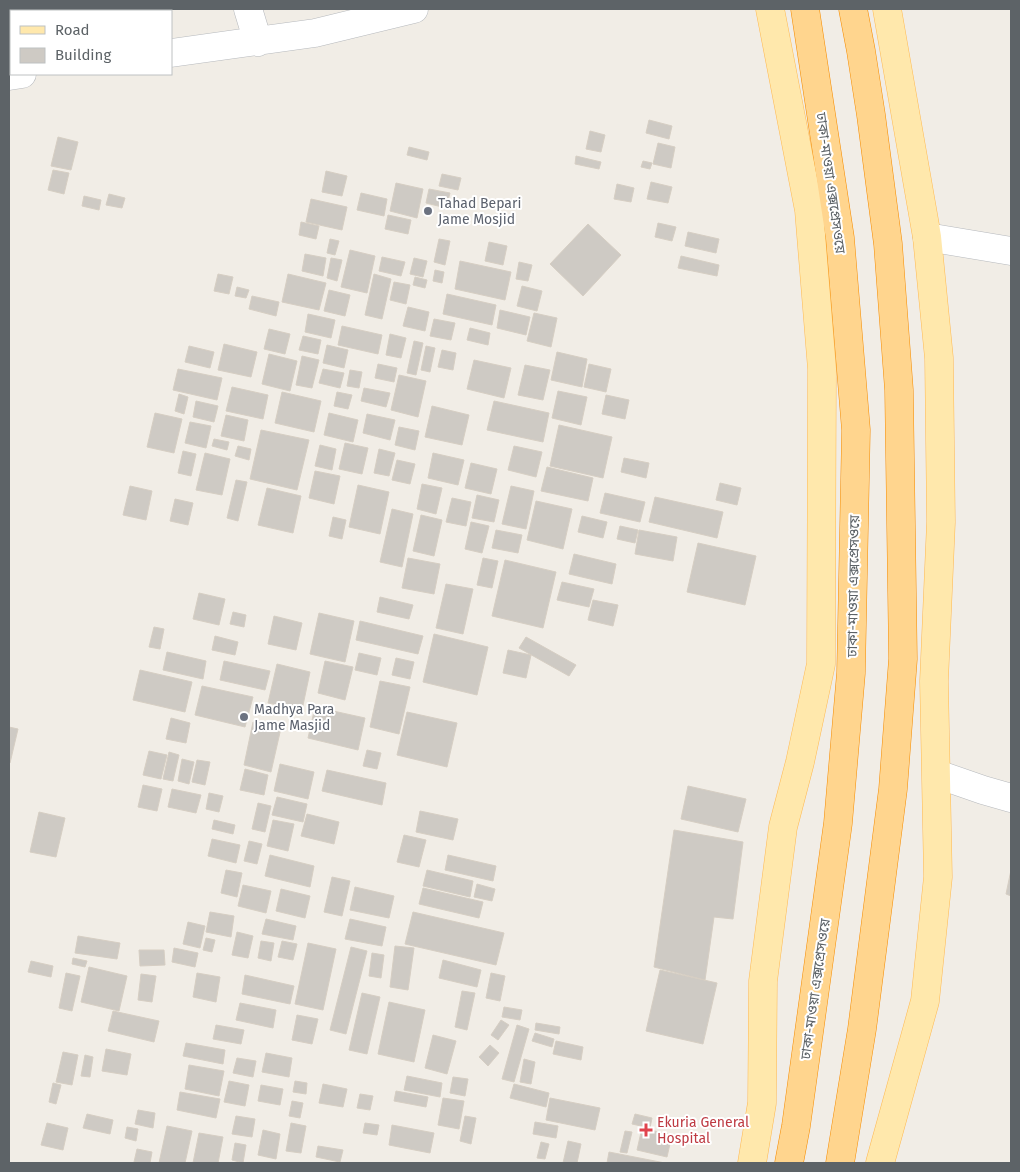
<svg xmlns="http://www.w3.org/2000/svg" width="1020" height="1172" font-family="'Fira Sans','Noto Sans Bengali',sans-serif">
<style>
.building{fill:#cecac4;stroke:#d6cec3}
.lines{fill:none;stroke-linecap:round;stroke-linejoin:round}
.minor-casing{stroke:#b6b9bd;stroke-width:29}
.major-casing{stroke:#ffb951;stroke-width:29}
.highway-casing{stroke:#f68c00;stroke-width:29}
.minor{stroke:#fff;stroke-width:28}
.major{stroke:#ffe8ac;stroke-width:28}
.highway{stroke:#ffd58e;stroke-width:28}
.worship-dot{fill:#6b7280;stroke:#fff;stroke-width:2}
.health-dot{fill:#e0444e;stroke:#fff;stroke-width:2}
.labels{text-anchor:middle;stroke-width:4;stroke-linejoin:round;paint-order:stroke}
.street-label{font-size:14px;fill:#5d6367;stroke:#fff}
.worship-label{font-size:14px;fill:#5b616d;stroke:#fff;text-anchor:start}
.health-label{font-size:14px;fill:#be3a42;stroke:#fff;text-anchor:start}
</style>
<rect width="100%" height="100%" fill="#f1ede6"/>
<path class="building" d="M649 120 672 126 669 139 646 133Z
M590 131 605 135 601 152 586 149Z
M58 137 78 142 71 170 51 166Z
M658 143 675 147 671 168 653 164Z
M409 147 429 152 427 160 407 155Z
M576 156 601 162 599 169 575 164Z
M643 161 652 163 650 169 641 167Z
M53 170 69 173 64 194 48 190Z
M326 171 347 176 342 196 322 192Z
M442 174 461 178 458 190 439 186Z
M651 182 672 187 668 203 647 199Z
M396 183 423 189 417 218 390 211Z
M617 184 634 188 631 202 614 199Z
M429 189 450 193 446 208 426 203Z
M361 193 387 199 384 216 357 210Z
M109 194 125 198 122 208 106 205Z
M84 196 101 200 99 210 82 206Z
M311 199 347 207 342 230 306 222Z
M388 215 411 220 408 234 385 229Z
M301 222 319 226 316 239 299 235Z
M658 223 676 227 672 241 655 237Z
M588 224 621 255 583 296 550 264Z
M688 232 719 239 716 253 685 246Z
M330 239 339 241 335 255 327 253Z
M439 239 450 241 445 265 434 262Z
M489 242 507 246 503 265 485 261Z
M350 250 375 256 367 293 341 287Z
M305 254 326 258 323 276 302 271Z
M681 256 719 265 717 276 678 268Z
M382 257 405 262 401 276 379 271Z
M331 258 342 260 337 281 327 278Z
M414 258 427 261 423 277 410 274Z
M460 261 511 272 505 300 455 289Z
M519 262 532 265 528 281 516 279Z
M435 270 444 272 442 283 433 281Z
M218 274 233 277 229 294 214 291Z
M288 274 326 283 319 310 282 302Z
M374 274 391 279 382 319 365 315Z
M415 277 427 280 425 288 413 285Z
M394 282 410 285 406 304 390 300Z
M522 286 542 291 537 311 517 306Z
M237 287 249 290 246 298 235 296Z
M329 290 350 295 345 316 324 311Z
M447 294 496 305 492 325 443 314Z
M252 296 279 302 276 316 249 309Z
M408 307 429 312 425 331 403 326Z
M500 310 530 317 526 335 497 328Z
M534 313 557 318 551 347 527 341Z
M308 314 335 320 331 338 305 332Z
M434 319 455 323 451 340 430 336Z
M342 326 382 335 378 354 338 345Z
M470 328 490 333 488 345 467 340Z
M269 329 290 334 285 354 264 349Z
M390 334 406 338 401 358 386 355Z
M303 336 321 340 318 354 299 350Z
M414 341 423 343 416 375 407 373Z
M224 344 257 352 251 377 218 370Z
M327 345 348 350 344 368 323 363Z
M189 346 214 352 210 368 185 362Z
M426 346 435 348 430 372 421 370Z
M442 350 456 353 453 370 438 367Z
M557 352 587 359 582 387 551 380Z
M269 354 297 361 290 391 262 384Z
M302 356 319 360 312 388 296 385Z
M474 360 511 368 504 398 467 389Z
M378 364 397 368 394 382 375 378Z
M589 364 611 369 606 392 584 387Z
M525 365 550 370 543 400 518 395Z
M178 369 222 378 217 400 173 390Z
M323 369 344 373 340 388 319 383Z
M350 370 362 372 359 388 347 386Z
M399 375 426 381 418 417 391 410Z
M232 387 268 395 263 419 226 411Z
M364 388 390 393 386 407 361 401Z
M558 391 587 397 581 425 552 418Z
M282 392 321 401 314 432 275 423Z
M337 392 352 395 348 409 334 406Z
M179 394 188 397 184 414 175 411Z
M606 395 629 400 625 419 602 414Z
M196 401 218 406 214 422 193 417Z
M494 401 549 413 543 442 487 430Z
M432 406 469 415 462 445 425 437Z
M155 413 182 419 174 453 147 447Z
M329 413 358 420 353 442 324 435Z
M367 414 395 420 390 440 363 433Z
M226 415 248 420 244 441 221 436Z
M190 422 211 426 206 448 185 443Z
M559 425 612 437 603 478 550 466Z
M399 427 419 431 415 450 395 445Z
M261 430 309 440 297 490 250 479Z
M214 439 229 442 227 450 212 446Z
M345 443 368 448 362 474 339 469Z
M320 445 336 449 332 470 315 466Z
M238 446 251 449 249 460 235 456Z
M514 446 542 452 536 477 508 470Z
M379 449 395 453 389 476 374 473Z
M183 451 196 454 191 476 178 473Z
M205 453 230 459 222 495 196 490Z
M433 453 464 460 458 485 428 478Z
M624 458 649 463 646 478 621 472Z
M397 460 415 464 410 484 392 480Z
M471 463 497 469 491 494 465 488Z
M547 467 593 478 588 501 541 491Z
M315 471 340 476 334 504 309 498Z
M236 480 247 482 238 521 227 518Z
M720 483 741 488 737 505 716 500Z
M422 484 442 488 436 514 417 509Z
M358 485 389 492 380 534 349 527Z
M130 486 152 491 146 520 123 515Z
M511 486 534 491 526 529 502 524Z
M267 488 301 496 293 533 258 525Z
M605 493 645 502 640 522 600 513Z
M477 495 499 500 494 522 472 518Z
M655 497 723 512 717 538 649 522Z
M452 498 471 502 466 526 446 522Z
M175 499 193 503 188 525 170 521Z
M536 501 572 509 563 549 527 540Z
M392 509 413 514 402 567 380 562Z
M421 515 442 520 434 556 413 551Z
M582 516 607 522 603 538 578 532Z
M333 517 346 520 342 539 329 536Z
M471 522 489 526 482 553 465 549Z
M620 526 638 530 635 543 617 539Z
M496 530 522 535 518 553 492 548Z
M639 530 677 537 673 561 635 554Z
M698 543 756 556 745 605 687 592Z
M574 554 616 564 612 584 569 574Z
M408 558 440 564 434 594 402 588Z
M483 558 498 561 492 588 477 585Z
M505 560 556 572 543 628 492 616Z
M562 582 594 589 589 607 557 600Z
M446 584 473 589 463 634 436 628Z
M199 593 225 599 219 625 193 619Z
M380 597 413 605 409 619 377 612Z
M593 600 618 605 613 626 588 620Z
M233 612 246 615 244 627 230 624Z
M319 613 354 621 345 662 310 654Z
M274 616 302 623 296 650 268 644Z
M360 621 423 636 418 654 356 640Z
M154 627 164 629 160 649 149 647Z
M434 634 488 647 477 695 423 682Z
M215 636 238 642 235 655 212 650Z
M526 637 576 665 569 676 519 648Z
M508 650 531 655 526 678 503 673Z
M167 652 206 661 203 679 163 670Z
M359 653 381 658 377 675 355 670Z
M396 658 414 662 410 679 392 675Z
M224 661 270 671 265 690 220 680Z
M325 661 353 667 345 700 318 693Z
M277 664 310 672 302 710 268 703Z
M140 670 192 682 185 712 133 700Z
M380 681 410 687 399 734 370 727Z
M202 686 253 697 245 727 195 715Z
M315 707 365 718 358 750 308 738Z
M407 712 457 723 447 767 397 755Z
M171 718 190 723 186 743 166 739Z
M253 722 281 728 271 772 244 765Z
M9 727 18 729 10 763 9 762Z
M367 750 381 753 377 769 363 766Z
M149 751 167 755 161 779 143 775Z
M169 752 179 755 173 781 163 779Z
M182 759 194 762 189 784 178 781Z
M197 760 210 762 205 785 192 782Z
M280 764 314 772 308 799 274 791Z
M245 769 268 775 264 795 240 790Z
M327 770 386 783 382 805 322 791Z
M143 785 162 789 157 811 138 807Z
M688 786 746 799 738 832 681 819Z
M172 789 201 795 196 813 168 807Z
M209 793 223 796 219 812 206 809Z
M277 797 307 804 303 822 272 815Z
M258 803 271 806 265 832 252 829Z
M420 811 458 819 453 840 416 832Z
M39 812 65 818 56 857 30 852Z
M307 814 339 822 334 844 301 836Z
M214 820 235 825 233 834 212 829Z
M273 820 294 824 288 851 267 846Z
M674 830 743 842 733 919 714 917 705 980 654 967Z
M404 835 426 840 419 867 397 862Z
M212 839 240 845 236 863 208 856Z
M249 841 262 844 257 864 244 861Z
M270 855 314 866 310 887 265 876Z
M448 855 496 866 493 881 445 870Z
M226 870 242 873 237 897 221 893Z
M427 870 473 881 470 897 423 886Z
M1011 870V896L1006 894Z
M332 877 350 881 342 916 324 912Z
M477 884 495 889 492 901 474 897Z
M243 885 271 891 266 913 238 906Z
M355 887 394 896 389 918 350 910Z
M423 888 483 902 479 918 419 904Z
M281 889 310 896 305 918 276 911Z
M210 912 234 916 231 937 206 932Z
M413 912 504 933 496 965 405 944Z
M266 919 296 926 293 940 262 934Z
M350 919 386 927 382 946 345 939Z
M188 922 205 926 200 948 183 944Z
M237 932 253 936 248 958 232 955Z
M78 936 120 943 117 959 75 953Z
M206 938 215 940 212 952 203 950Z
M261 941 274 943 271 961 258 958Z
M282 941 297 944 293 960 278 957Z
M308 943 336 949 323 1010 295 1004Z
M395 946 414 948 408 990 390 987Z
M351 947 367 951 346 1034 330 1030Z
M174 948 198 953 195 967 172 962Z
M139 950H164L165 965 140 966Z
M372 953 384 955 381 978 369 976Z
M73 958 87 961 85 967 72 964Z
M443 960 481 970 477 987 439 978Z
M31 961 53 966 51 977 28 972Z
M89 967 127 976 119 1011 81 1002Z
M660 970 717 983 703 1044 646 1031Z
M66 973 80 976 72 1011 59 1008Z
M197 973 220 977 216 1002 193 997Z
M491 973 505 976 500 1001 486 998Z
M141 974 156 976 152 1002 138 1000Z
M245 975 294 986 290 1004 242 994Z
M462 991 475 993 467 1030 455 1027Z
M362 993 380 997 367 1054 349 1050Z
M389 1002 425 1010 414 1062 378 1054Z
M240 1003 276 1010 273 1028 236 1020Z
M504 1007 522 1010 520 1020 502 1017Z
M113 1011 159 1021 154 1042 108 1031Z
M297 1015 318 1019 312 1044 292 1040Z
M501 1020 509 1025 498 1040 491 1035Z
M536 1023 560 1027 559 1034 535 1030Z
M216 1025 244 1030 241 1044 213 1039Z
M517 1025 529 1029 514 1082 502 1079Z
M535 1033 554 1039 552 1047 532 1041Z
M433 1035 456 1041 447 1074 425 1068Z
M556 1041 583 1047 581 1060 553 1054Z
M186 1043 225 1050 223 1064 183 1056Z
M490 1045 499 1053 488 1066 479 1057Z
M106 1049 131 1054 127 1075 102 1071Z
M63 1052 78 1055 72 1085 56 1082Z
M266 1053 292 1058 289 1077 262 1072Z
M85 1055 93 1057 90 1077 81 1076Z
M237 1058 256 1061 253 1077 233 1073Z
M524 1059 535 1062 531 1084 520 1082Z
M189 1065 224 1071 219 1096 185 1089Z
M407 1076 442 1083 440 1097 404 1090Z
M453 1077 468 1079 465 1096 450 1093Z
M229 1081 249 1085 245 1106 224 1102Z
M295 1081 307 1083 306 1094 293 1092Z
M53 1083 61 1085 56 1104 49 1102Z
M323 1084 347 1089 343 1107 319 1103Z
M514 1084 549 1093 546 1107 510 1098Z
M261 1085 283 1089 280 1105 258 1101Z
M396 1091 428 1097 426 1107 394 1101Z
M180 1092 220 1099 216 1118 177 1110Z
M360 1094 373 1096 370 1110 357 1108Z
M443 1098 464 1101 459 1129 438 1125Z
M550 1098 600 1108 595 1130 546 1120Z
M292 1101 303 1103 300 1118 289 1116Z
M138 1110 155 1113 153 1128 135 1124Z
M87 1114 113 1120 110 1134 83 1128Z
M635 1114 652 1118 650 1128 632 1124Z
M236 1116 255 1119 252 1137 232 1134Z
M465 1116 476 1118 471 1144 460 1141Z
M535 1122 558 1126 556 1138 533 1134Z
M47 1123 68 1128 63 1150 41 1145Z
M291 1123 306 1126 301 1153 286 1151Z
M365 1123 379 1125 377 1135 363 1133Z
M392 1125 434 1133 430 1153 389 1145Z
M167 1126 192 1131 185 1163H159Z
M127 1127 138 1129 136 1141 125 1138Z
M642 1128 672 1135 667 1157 637 1150Z
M263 1130 280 1134 276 1159 258 1155Z
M625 1131 632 1132 627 1153 620 1152Z
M199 1133 223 1137 218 1163H193Z
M568 1141 581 1144 577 1163H563Z
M541 1142 549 1144 545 1159 537 1158Z
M235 1143 246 1145 243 1163 232 1160Z
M318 1146 343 1150 340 1162 316 1157Z
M137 1149 152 1152 150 1163 134 1162Z
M609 1152 665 1163H607Z"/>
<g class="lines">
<g class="minor-casing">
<path id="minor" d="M248 9 258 42
M171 53 315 33 414 9
M9 76 22 74
M927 237 1011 251
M937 774 983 790 1011 798"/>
</g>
<g class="major-casing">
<path id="major" d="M752 1163 762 1103 763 981 783 827 800 762 821 664 822 369 809 210 770 9
M880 1163 925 1001 938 877 934 681 941 522 939 358 927 237 887 9"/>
</g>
<g class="highway-casing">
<path id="highway" d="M789 1163 796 1126 838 823 851 673 856 430 840 238 805 9
M840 1163 862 1029 893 789 903 659 899 390 888 244 871 115 861 51 853 9"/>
</g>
<use href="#minor" class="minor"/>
<use href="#major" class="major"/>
<use href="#highway" class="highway"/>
</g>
<g class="worship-dot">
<circle cx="428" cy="211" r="5"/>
<circle cx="244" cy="717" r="5"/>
</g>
<path class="health-dot" d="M643.5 1122.5h5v5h5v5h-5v5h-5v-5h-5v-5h5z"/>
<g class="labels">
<g class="street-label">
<text transform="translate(831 183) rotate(82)" y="5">ঢাকা-মাওয়া এক্সপ্রেসওয়ে</text>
<text transform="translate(853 586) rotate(-89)" y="5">ঢাকা-মাওয়া এক্সপ্রেসওয়ে</text>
<text transform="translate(815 989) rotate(-82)" y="5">ঢাকা-মাওয়া এক্সপ্রেসওয়ে</text>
</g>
<g class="worship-label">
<text x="438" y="208">Tahad Bepari<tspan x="438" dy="16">Jame Mosjid</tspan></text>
<text x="254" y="714">Madhya Para<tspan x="254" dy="16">Jame Masjid</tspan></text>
</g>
<g class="health-label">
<text x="657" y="1127">Ekuria General<tspan x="657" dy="16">Hospital</tspan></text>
</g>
</g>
<rect width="1020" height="1172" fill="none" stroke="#5d6367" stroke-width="20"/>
<rect x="10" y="10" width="162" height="65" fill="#ffffff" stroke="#bec1c2"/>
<rect x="20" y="26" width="25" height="8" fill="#ffe8ac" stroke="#bec1c2"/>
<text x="55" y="35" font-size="15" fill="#5d6367">Road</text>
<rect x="20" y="48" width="25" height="15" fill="#cecac4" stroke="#bec1c2"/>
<text x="55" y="60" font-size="15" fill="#5d6367">Building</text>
</svg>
